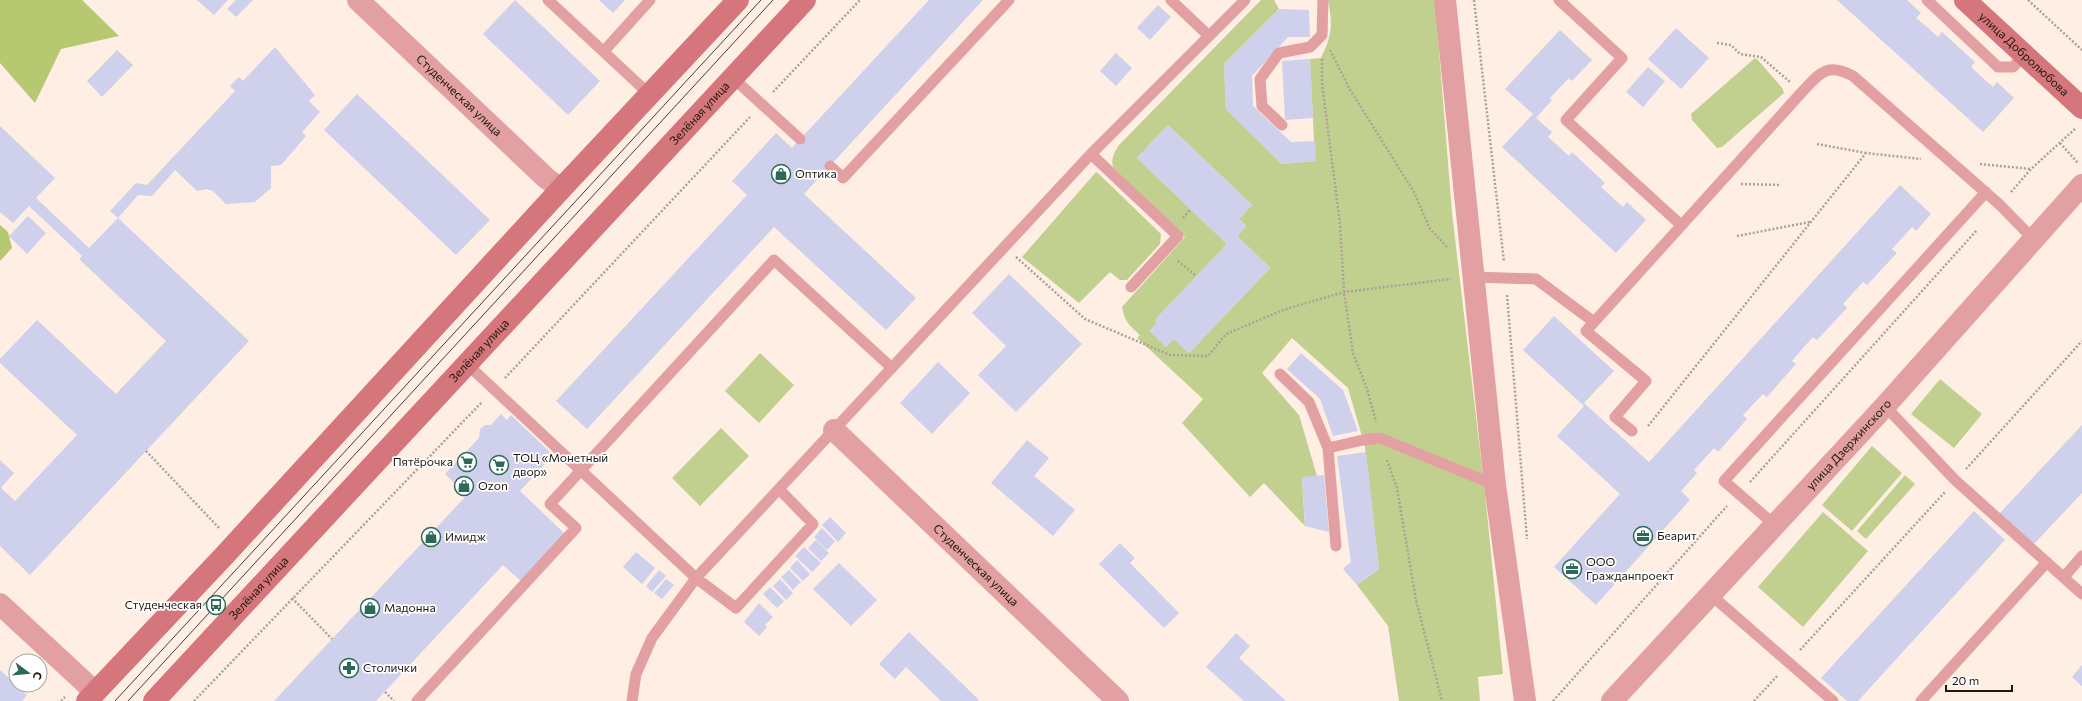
<svg xmlns="http://www.w3.org/2000/svg" width="2082" height="701" font-family="Commissioner,sans-serif">
<style>
.green{fill:#c1d08f;fill-rule:evenodd}
.forest{fill:#b6c971}
.building{fill:#ced0ec}
.lines{fill:none;stroke-linecap:round;stroke-linejoin:round}
.path{stroke:#afa097;stroke-width:2.5;stroke-dasharray:2 2;stroke-linecap:butt}
.lane{stroke:#e2a0a2;stroke-width:11}
.street{stroke:#e2a0a2;stroke-width:22}
.secondary{stroke:#d5767c;stroke-width:22}
.tram{stroke:#493e37;stroke-width:1}
.labels{text-anchor:middle;stroke-width:3.5;stroke-linejoin:round;paint-order:stroke}
.street-label{font-size:12px;fill:#1f1610;stroke:#fff}
.poi-label{font-size:12px;fill:#1f1610;stroke:#fff;text-anchor:start}
</style>
<rect width="100%" height="100%" fill="#ffeee3"/>
<path class="green" d="M1261 0H1274L1279 9 1224 64 1226 109 1282 164 1315 161 1310 59 1321 58C1332 35 1333 25 1328 0H1435L1452 213 1485 493 1503 674 1478 677 1480 701H1399L1388 626 1357 585 1379 569 1365 447 1348 388 1292 338 1262 373 1299 415 1317 476 1302 478 1305 526 1264 483 1250 497 1182 423 1203 399 1137 338 1140 335C1129 325 1125 322 1122 307L1185 237 1113 167C1111 158 1114 153 1119 145ZM1168 125 1252 205 1239 219 1246 226 1237 236 1270 268 1189 353 1174 339 1166 347 1150 331 1157 323 1155 320 1227 244 1137 158Z
M1755 58 1758 60 1783 89 1784 93 1722 147 1717 148 1692 120 1691 114Z
M1096 172 1100 175 1161 234 1160 244 1127 280H1120L1110 272 1079 303 1022 257Z
M760 353 794 385 759 423 725 391Z
M1940 379 1982 414 1954 448 1911 414Z
M721 428 749 456 700 506 672 478Z
M1872 446 1902 473 1852 531 1822 505Z
M1905 475 1915 484 1866 539 1857 531Z
M1823 512 1868 551 1803 627 1758 587Z"/>
<path class="forest" d="M0 0H82L119 36 61 49 35 103 0 63Z
M0 225 8 232 12 248 0 261Z"/>
<path class="building" d="M197 0H228L214 15Z
M236 0H253L236 17 227 9Z
M515 0 600 81 568 115 483 34Z
M599 0H625L613 13Z
M929 0H983L804 194 916 298 886 330 774 227 587 429 556 401 747 195 732 181 776 133 792 148Z
M1837 0H1907L1921 13 1916 18 1927 27 1938 37 1942 32 1975 62 1971 67 1993 87 1997 82 2014 98 1983 132Z
M1158 5 1171 17 1150 40 1137 28Z
M1279 9 1309 10 1310 37H1288L1252 76 1253 106 1291 142 1315 141 1316 161 1282 164 1226 109 1224 64Z
M1676 28 1709 58 1681 89 1648 59Z
M1560 30 1592 60 1572 81 1569 78 1550 98 1552 100 1536 118 1552 132 1548 137 1569 156 1572 152 1605 183 1601 187 1623 207 1627 202 1646 220 1616 253 1502 147 1533 114 1505 89Z
M275 47 315 95 309 101 320 112 302 132 306 136 281 165 271 166V188L255 202 226 204 213 191 206 189 197 191 175 170 152 196 138 195 118 218 110 211 136 183 147 185 235 91 230 86 239 77 243 81Z
M117 50 133 65 102 97 87 81Z
M1116 53 1132 68 1116 86 1100 71Z
M1310 59 1313 118 1285 120 1282 61Z
M1648 67 1665 81 1643 107 1626 92Z
M357 94 490 220 456 255 324 130Z
M1168 125 1252 205 1239 219 1246 226 1237 236 1270 268 1189 353 1174 339 1166 347 1150 331 1157 323 1155 320 1227 244 1137 158Z
M0 126 55 178 36 198 89 248 118 218 249 341 30 575 0 546V460L14 473 1 488 15 501 77 435 0 363V359L37 320 116 394 166 341 79 259 82 256 29 206 13 223 0 212Z
M1900 185 1931 214 1916 231 1912 227 1892 249 1897 253 1867 285 1863 282 1843 304 1847 308 1817 340 1813 337 1803 348 1792 361 1796 364 1767 397 1763 394 1743 415 1747 419 1718 452 1714 448 1694 470 1697 473 1681 491 1690 500 1596 605 1554 567 1620 494 1557 436 1584 406 1523 350 1554 316 1614 371 1584 403 1649 462Z
M28 216 46 233 27 254 9 236Z
M1009 274 1082 344 1016 412 978 375 1006 346 972 313Z
M1301 353 1343 390 1358 431 1333 436 1320 399 1287 369Z
M938 362 970 393 932 434 900 403Z
M501 414 507 420 511 415 553 455 520 491 565 534 521 581 503 565 376 701H274L467 495 445 474 479 438 480 429 485 425H491Z
M2082 425V493L2033 545 1999 514Z
M1027 440 1049 458 1034 476 1075 510 1053 536 991 483Z
M1366 452 1379 569 1357 585 1343 569 1351 562 1337 456Z
M1324 475 1329 532 1305 526 1302 477Z
M1974 511 2005 540 1858 701H1847L1821 678Z
M830 517 846 533 838 542 822 525Z
M822 528 835 541 827 550 814 537Z
M816 540 829 553 821 561 808 548Z
M1120 543 1135 558 1130 563 1179 613 1164 628 1099 564Z
M804 547 821 563 812 572 795 556Z
M636 552 655 568 642 584 623 567Z
M797 560 810 574 803 581 790 568Z
M839 563 877 600 851 626 813 589Z
M659 570 666 576 652 592 646 586Z
M789 570 801 582 793 590 781 577Z
M666 579 674 585 662 599 654 593Z
M780 579 793 593 786 600 773 586Z
M770 587 784 601 777 608 763 594Z
M759 603 773 617 765 625 767 627 759 636 744 622Z
M909 632 979 700 978 701H941L906 667 895 679 879 664Z
M1236 633 1250 646 1239 658 1286 701H1244L1206 667Z
M2082 665V686L2072 677Z
M0 670 27 695 22 701H0Z"/>
<g class="lines">
<path class="path" d="M1474 0 1504 262
M2028 0 2082 50
M1717 43 1731 45 1740 54 1761 57 1790 82
M1330 50 1349 88 1414 192 1430 229 1448 248
M1322 59V83L1340 224 1344 292 1353 353 1367 389 1376 422
M773 92 860 0
M2060 143 2078 163
M1817 144 1866 153
M1980 164 2031 169
M1741 184 1780 185
M2011 192 2031 169 2076 128
M1183 218 1191 209
M1737 236 1810 222
M1016 257 1085 319 1170 355 1208 356 1226 334 1283 310 1344 292 1451 279
M1178 261 1196 276
M1507 295 1527 539
M505 378 751 116
M1648 426 1866 153 1921 159
M146 451 220 529
M1387 460 1397 488 1416 600 1442 701
M1966 469 2082 341
M1750 482 1977 230
M292 598 332 639
M1800 650 1945 492
M385 692 394 701
M61 701 65 697
M194 701 482 402
M1553 701 1727 506
M1754 701 1778 675"/>
<path class="lane" d="M548 0 649 94
M1171 0 1209 36
M1559 0 1622 58 1566 120 1681 225
M1927 0 1998 67H2013L2024 55
M604 51 650 0
M733 78 800 139
M1282 125 1262 106 1260 79 1279 53 1310 47 1322 35 1323 0
M1091 154 1178 236 1131 287
M830 166 843 178 1009 0
M1474 277 1536 279 1594 322
M467 364 696 578 736 608 813 524 779 489
M1280 374 1309 402 1328 448 1336 546
M1885 406 1955 480 2082 594
M1632 431 1615 417 1646 381 1586 331 1802 92C1820 73 1827 62 1853 76L2000 205 2034 240
M1328 448 1363 440 1380 438 1495 485
M1776 526 1724 481 1986 192
M2064 577 2082 556
M1711 595 1833 701
M417 701 576 528 550 504 774 260 892 368
M632 701 636 674 652 638 696 578 1091 154 1245 0
M1921 701 2047 562"/>
<g class="street">
<path id="s1" d="M358 0 546 178 561 189"/>
<path d="M1445 0 1495 485 1525 701"/>
<path id="s2" d="M834 430 1118 701"/>
<path d="M0 604 95 692"/>
<path id="s3" d="M1612 701 1885 406 2082 185"/>
</g>
<g class="secondary">
<path id="s4" d="M1965 0 2082 108"/>
<path d="M87 701 223 557 561 189 738 0"/>
<path id="s5" d="M154 701 805 0"/>
</g>
<path class="tram" d="M115 701 761 0
M128 701 773 0"/>
</g>
<defs>
<g id="shop-ring" transform="scale(1)"><circle r="9.5" fill="#fff" stroke="#2a6a57" stroke-width="1.5"/><path d="M-5-2.5h2.3a2.7 3.5 0 0 1 5.4 0H5L5.5 6h-11ZM-1.5-2.5h3a1.5 2.3 0 0 0-3 0Z" fill="#2a6a57"/></g>
<g id="supermarket-ring" transform="scale(1)"><circle r="9.5" fill="#fff" stroke="#2a6a57" stroke-width="1.5"/><path d="M-6-5.5h2.5l.6 2H6L4.5 2H-2.5L-4.4-4H-6ZM-1.5 3.2a1.3 1.3 0 1 0 .1 0ZM3 3.2a1.3 1.3 0 1 0 .1 0Z" fill="#2a6a57"/></g>
<g id="office-ring" transform="scale(1)"><circle r="9.5" fill="#fff" stroke="#2a6a57" stroke-width="1.5"/><path d="M-6-3h4V-5.5h4V-3h4V5H-6ZM-1-4.5V-3h2v-1.5ZM-6 0V1H6V0Z" fill="#2a6a57"/></g>
<g id="bus-ring" transform="scale(1)"><circle r="9.5" fill="#fff" stroke="#2a6a57" stroke-width="1.5"/><path d="M-5-6H5V4H4V6H2V4H-2V6H-4V4H-5ZM-3.5-4V0h7V-4ZM-3.5 1.2v1.5H-2V1.2ZM2 1.2v1.5H3.5V1.2Z" fill="#2a6a57"/></g>
<g id="pharmacy-ring" transform="scale(1)"><circle r="9.5" fill="#fff" stroke="#2a6a57" stroke-width="1.5"/><path d="M-2-6h4v4h4v4h-4v4h-4v-4h-4v-4h4Z" fill="#2a6a57"/></g>
</defs>
<g fill-rule="evenodd">
<use href="#shop-ring" x="781" y="174"/>
<use href="#supermarket-ring" x="467" y="462"/>
<use href="#supermarket-ring" x="499" y="465"/>
<use href="#shop-ring" x="464" y="486"/>
<use href="#office-ring" x="1643" y="536"/>
<use href="#shop-ring" x="431" y="537"/>
<use href="#office-ring" x="1572" y="569"/>
<use href="#bus-ring" x="216" y="605"/>
<use href="#shop-ring" x="370" y="608"/>
<use href="#pharmacy-ring" x="349" y="668"/>
</g>
<g class="labels">
<g class="street-label">
<text dy="4" stroke="none"><textPath href="#s4" startOffset="80">улица Добролюбова</textPath></text>
<text dy="4" stroke="none"><textPath href="#s1" startOffset="139">Студенческая улица</textPath></text>
<text dy="4" stroke="none"><textPath href="#s5" startOffset="802">Зелёная улица</textPath></text>
<text dy="4" stroke="none"><textPath href="#s5" startOffset="478">Зелёная улица</textPath></text>
<text dy="4" stroke="none"><textPath href="#s3" startOffset="349">улица Дзержинского</textPath></text>
<text dy="4" stroke="none"><textPath href="#s2" startOffset="196">Студенческая улица</textPath></text>
<text dy="4" stroke="none"><textPath href="#s5" startOffset="154">Зелёная улица</textPath></text>
</g>
<g class="poi-label">
<text x="795" y="178">Оптика</text>
<text x="513" y="462">ТОЦ «Монетный<tspan x="513" dy="14">двор»</tspan></text>
<text x="453" y="466" text-anchor="end">Пятёрочка</text>
<text x="478" y="490">Ozon</text>
<text x="1657" y="540">Беарит</text>
<text x="445" y="541">Имидж</text>
<text x="1586" y="566">ООО<tspan x="1586" dy="14">Гражданпроект</tspan></text>
<text x="202" y="609" text-anchor="end">Студенческая</text>
<text x="384" y="612">Мадонна</text>
<text x="363" y="672">Столички</text>
</g>
</g>
<g transform="translate(28 673) rotate(106)"><circle r="19" fill="#ffffff" stroke="#a5a29f"/>
<path d="M0-3L7 15L0 10L-7 15Z" fill="#2a6a57"/>
<text y="-6" font-size="11" font-weight="bold" text-anchor="middle" fill="#1f1610">С</text>
</g>
<path d="M1946 685v6h66v-6" fill="none" stroke="#1f1610" stroke-width="2"/>
<text x="1952" y="685" font-size="12" fill="#1f1610" stroke="#ffffff" stroke-width="3" paint-order="stroke">20 m</text>
</svg>
